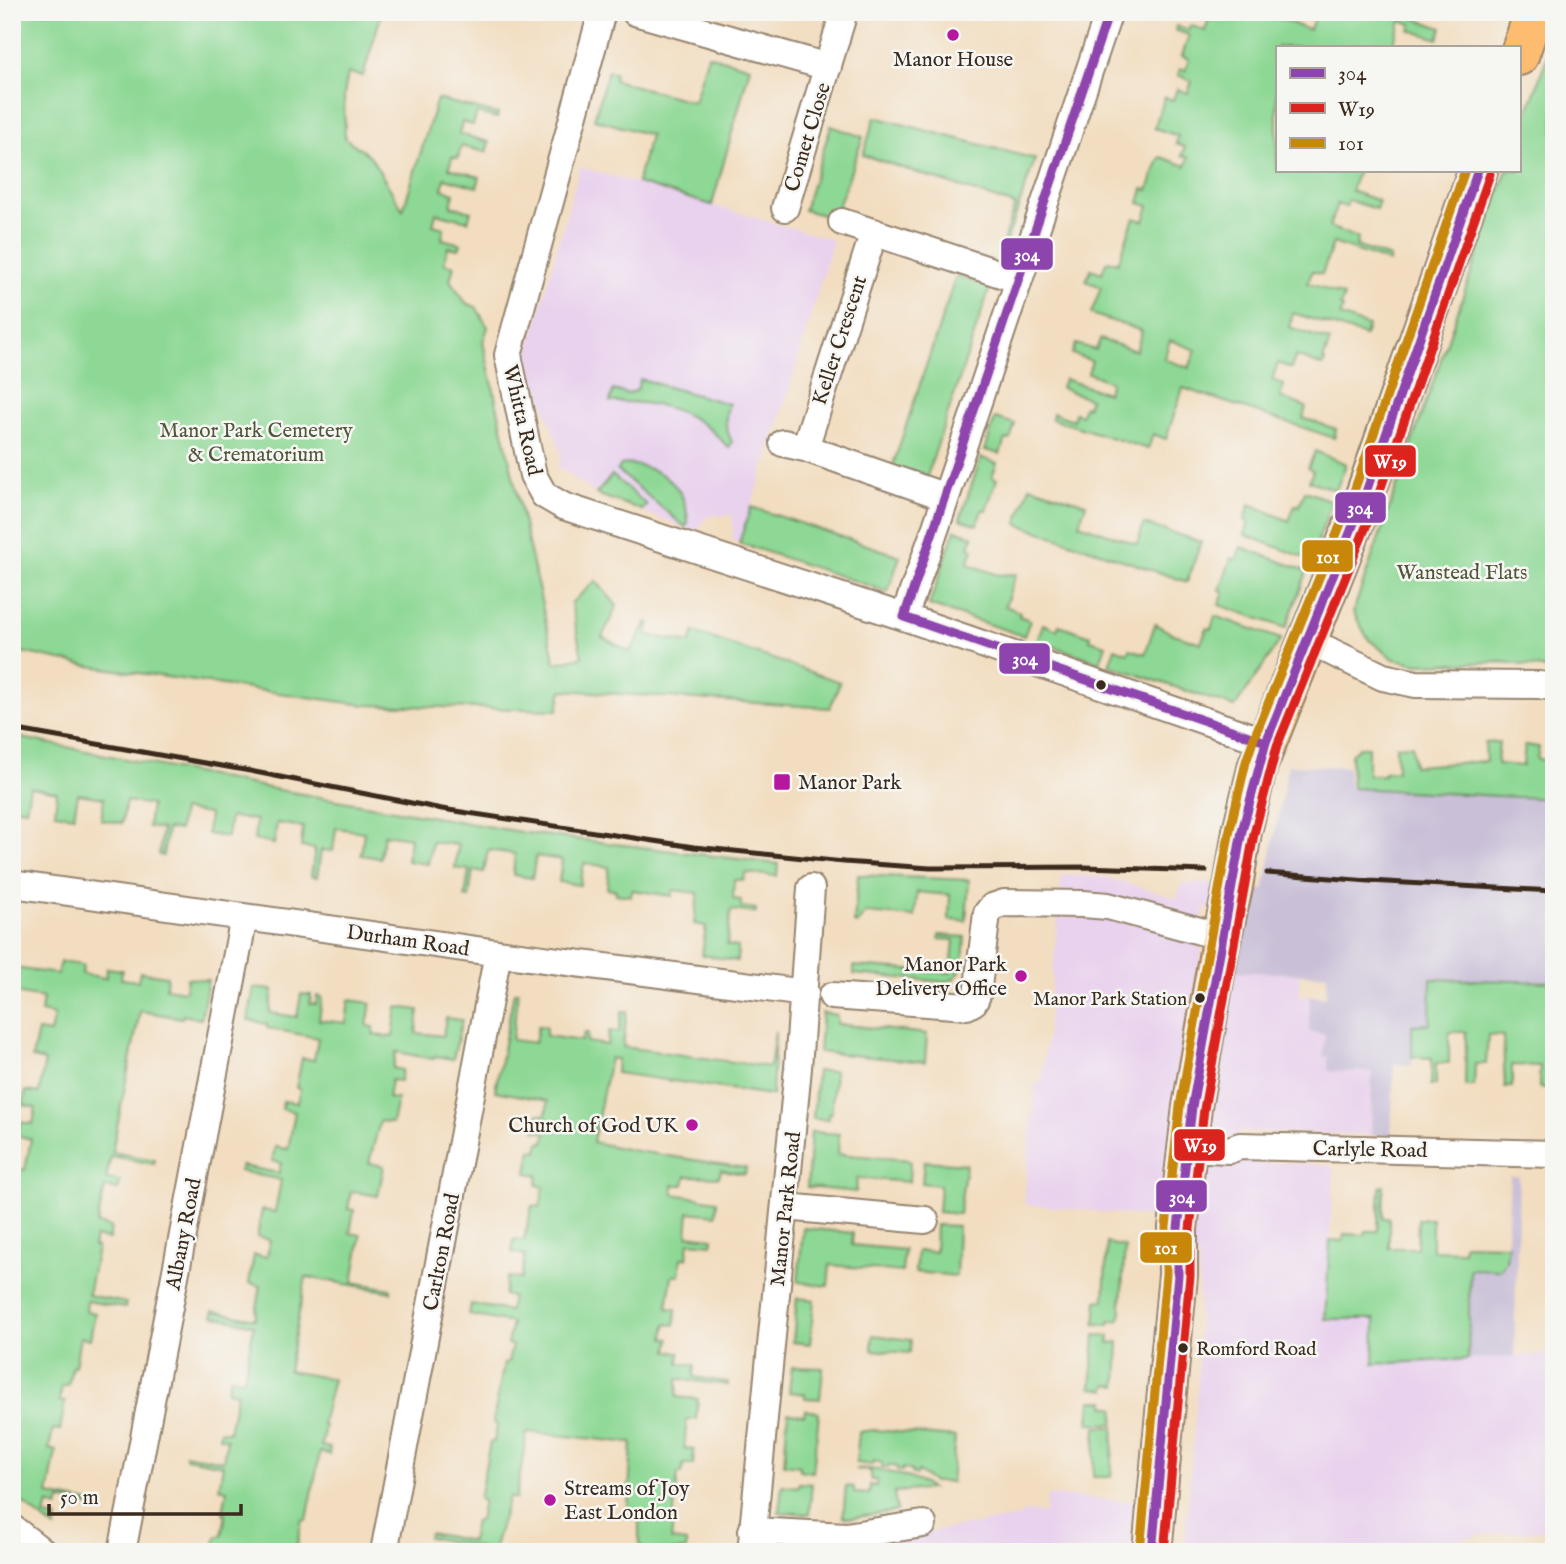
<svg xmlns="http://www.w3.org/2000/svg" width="1566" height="1564" font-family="'IM FELL English',serif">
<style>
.built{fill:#e9d2ed}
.industrial{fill:#c9bfd7}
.green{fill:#8dd894;stroke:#648159;stroke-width:2;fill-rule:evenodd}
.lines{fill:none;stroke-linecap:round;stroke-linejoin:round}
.minor-casing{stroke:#96846f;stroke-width:30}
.primary-casing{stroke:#96846f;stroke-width:42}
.minor{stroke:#fff;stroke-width:26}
.primary{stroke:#fdbc6f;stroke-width:38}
.rail{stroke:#3b2a1e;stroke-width:5}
.primary-bridge-casing{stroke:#96846f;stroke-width:42;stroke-linecap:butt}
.primary-bridge{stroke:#fdbc6f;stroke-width:38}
.bus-1-casing{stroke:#f6f6f2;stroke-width:14}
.bus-2-casing{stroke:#f6f6f2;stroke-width:14}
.bus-3-casing{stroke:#f6f6f2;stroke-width:14}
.bus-1{stroke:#8e44ad;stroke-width:9}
.bus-2{stroke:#dc241f;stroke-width:9}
.bus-3{stroke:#c88708;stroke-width:9}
.poi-dot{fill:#b5179e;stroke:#f6f6f2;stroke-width:2.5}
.bus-dot{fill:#3b2a1e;stroke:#f6f6f2;stroke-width:2.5}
.labels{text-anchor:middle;stroke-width:5;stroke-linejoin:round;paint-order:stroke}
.bus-label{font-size:19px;fill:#3b2a1e;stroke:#f6f6f2;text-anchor:end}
.poi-label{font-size:21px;fill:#3b2a1e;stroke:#f6f6f2;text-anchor:start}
.street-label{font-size:21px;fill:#3b2a1e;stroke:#f6f6f2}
.park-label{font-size:21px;fill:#50563c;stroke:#f6f6f2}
.line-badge{stroke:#f6f6f2;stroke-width:2.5}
.badge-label{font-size:19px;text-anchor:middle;font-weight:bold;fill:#fff}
</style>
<rect width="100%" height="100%" fill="#f6f6f2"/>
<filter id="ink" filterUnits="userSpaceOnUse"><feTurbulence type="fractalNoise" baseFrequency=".0143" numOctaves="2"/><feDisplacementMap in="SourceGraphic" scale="14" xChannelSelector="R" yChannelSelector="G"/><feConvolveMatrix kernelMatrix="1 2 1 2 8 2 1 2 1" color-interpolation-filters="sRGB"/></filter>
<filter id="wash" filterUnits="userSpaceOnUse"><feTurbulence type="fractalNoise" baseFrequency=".00686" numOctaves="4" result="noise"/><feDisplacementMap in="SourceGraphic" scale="28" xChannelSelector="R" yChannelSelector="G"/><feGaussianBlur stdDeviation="1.57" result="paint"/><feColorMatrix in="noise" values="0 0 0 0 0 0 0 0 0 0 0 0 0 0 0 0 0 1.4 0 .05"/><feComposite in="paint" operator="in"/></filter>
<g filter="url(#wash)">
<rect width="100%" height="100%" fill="#f2ddc0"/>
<path class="built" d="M580 167 833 240 788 393 739 543 733 540 732 515 708 516 696 532 596 494 558 466 562 456 527 357Z
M1062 875 1105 877 1177 898 1182 883 1219 884 1214 908 1207 907 1203 914 1195 944 1202 948 1160 1218 1024 1204 1035 1083H1041L1046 1043Z
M1233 971 1299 974 1300 996H1310L1309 1032 1325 1033 1324 1056H1328V1071L1372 1072 1371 1135 1241 1131 1233 1140 1208 1136 1205 1122Z
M1213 1160 1331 1165 1334 1172 1325 1319H1375L1374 1364 1554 1354V1529L1488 1534 1382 1552H1184L1198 1386 1199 1260 1189 1240 1203 1161Z
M1047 1495 1140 1502 1134 1552H769L772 1545 781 1543V1548L922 1533 1019 1517 1026 1512 1046 1513Z"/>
<path class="industrial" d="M1288 765 1348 767 1350 788 1554 799V982L1431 979 1430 1025H1412V1065L1394 1064 1391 1136 1371 1135 1372 1072 1328 1071V1057L1323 1056 1325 1034 1309 1032 1310 996 1326 997 1327 975 1233 971 1245 888 1264 890Z
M1510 1176 1519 1177 1514 1357 1468 1359 1470 1269 1499 1270 1506 1261Z"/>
<path class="green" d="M12 12H382L363 76 348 73 344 95 345 138 370 156 403 210 437 99 498 114 497 118 477 113 473 125 462 122 459 134 489 142 486 152 461 146 458 158 452 157 449 168 480 177 477 187 445 178 442 189 454 193 451 206 471 211 468 221 436 213 433 225 444 228 442 239 461 244 459 249 448 247 444 263 454 266 450 280 466 303 476 307 488 327 483 342 555 663 582 657 571 603 596 581 617 606 602 637 630 652 647 622 649 623 647 635 690 643 694 632 840 682 830 708 562 690 558 710 364 705 89 666 12 650Z
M1202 12H1263L1309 30 1318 12H1415L1414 18 1442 28 1438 39 1410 30 1412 24 1401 21 1392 47H1277V170H1358L1351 191 1379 201 1376 209 1348 200 1346 207 1337 204 1329 227 1358 238 1356 246 1390 258 1389 262 1333 243 1322 274 1312 271 1308 283 1344 296 1340 306 1343 308 1340 316 1368 326 1365 336 1293 313 1289 327 1330 341 1323 360 1325 361 1323 366 1296 356 1291 368 1278 363 1272 380 1284 385 1280 397 1306 407 1303 418 1336 429 1334 438 1183 388 1166 439 1153 434 1148 449 1052 419 1053 413 1073 420 1075 413 1081 415 1084 406 1087 407 1090 399 1061 388 1064 379 1107 393 1111 382 1088 373 1092 361 1072 354 1076 344 1096 350 1100 339 1136 351 1142 331 1091 314 1101 287 1086 281 1091 269 1102 273 1106 262 1111 261 1118 263 1134 218 1144 221 1149 206 1139 203 1143 189 1148 190 1159 159 1161 157 1186 166 1189 158 1182 155 1185 147 1176 144 1178 136 1154 128 1165 97 1173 100 1177 89 1188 93 1192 81 1178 75 1180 69 1185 71 1189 59 1182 56 1189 35 1175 30 1176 26 1189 30 1190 25 1205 31 1210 15ZM1170 340 1196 350 1189 368 1164 359Z
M1554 37V670L1504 662 1418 664 1394 659 1368 639 1353 612 1507 170H1519V137Z
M708 55 750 67 712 205 637 183 650 135 594 119 608 70 615 73 614 80 694 102Z
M875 117 1035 159 1005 246 1002 245 1015 205 863 155Z
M831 126 863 137 834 218 804 210Z
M956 276 990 287 926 479 892 468Z
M640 379 729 404C723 419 726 429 732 442L729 448C724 443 719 437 713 432 683 406 649 401 610 402L613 390 628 394 637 390Z
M995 418 1015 424 1010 440 1005 439 1000 454 985 450Z
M1315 451 1346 464 1336 490 1309 481 1313 471 1308 468Z
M981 458 997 463 992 477 997 479 986 510H982L977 525 960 519Z
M628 464C663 468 687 486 688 524L685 527 617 470 621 465Z
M612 475 647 505 642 510 596 494Z
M1030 486 1086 504 1079 524 1137 544 1144 524 1201 542 1187 582 1017 524Z
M1305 491 1332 501 1311 560 1245 535 1249 522 1245 520 1250 504 1289 521 1295 505 1299 506Z
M751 507 900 556 888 592 739 543Z
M955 530 973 536 969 547 973 549 968 564 998 575 1016 574 1005 606 1020 612 1019 616 1030 620 1024 636 929 605Z
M1241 547 1307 571 1286 628 1219 605 1224 592 1220 590 1231 558 1236 560Z
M1215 616 1281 639 1235 707 1109 665 1115 648 1128 653 1130 649 1145 654 1155 624 1171 633 1201 643 1207 628 1211 629Z
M1043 624 1057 630 1059 625 1091 636 1090 640 1106 645 1100 662 1037 641Z
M12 736 279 790 526 833 778 864 777 876 745 873 744 880H734L733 899 741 900V907L756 909V913L731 910 727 945 738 947 737 961 702 955 706 926 694 924 698 893 673 890 672 896 632 890 631 896 616 894V890L607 889 609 867 584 863 580 885 559 882 562 860 536 856 532 878 513 875 515 854 488 850 484 872 473 870 469 898 465 897 469 870 455 868 458 845 432 842 428 864 407 861 410 838 384 834 380 858 361 855 364 832 336 828 333 851 321 850 317 877 311 876 315 849 301 847 303 827 277 823 274 844 254 840 256 820 230 817 227 837 207 834 209 814 182 810 179 830 167 829 163 856 159 855 162 829 148 827 151 805 126 801 122 823 101 820 104 798 78 794 74 816 55 813 57 792 30 787 26 809 13 807 12 813Z
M1499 742 1497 764 1523 766 1525 745 1539 747 1537 759 1549 761 1548 774 1554 775V799L1352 788 1351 754 1359 747H1368V775H1384V772L1397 771 1396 746 1412 745 1414 766 1486 761 1485 743Z
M858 875 969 880 966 921 949 920 950 895 917 892 915 917 866 913 857 924 854 923Z
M939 935 965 937C963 955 966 978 945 982L854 974V966L951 973 954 940 939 939Z
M12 957H14L13 968 58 974 60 962 83 965 82 974 106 978 107 968 122 970 121 979 138 981 140 972 167 976 166 988 185 991 187 978 208 980 201 1019 183 1015 182 1018 140 1011 112 1152 155 1160 154 1164 111 1156 106 1179 120 1181 118 1190 105 1187 97 1224 111 1227 109 1239 95 1237 93 1247 97 1248 88 1295 126 1303 125 1308 87 1301 86 1311 95 1313 90 1339 80 1337 75 1366H72L68 1386H62L59 1401 65 1402 60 1430 53 1429 49 1449 56 1451 48 1495 90 1503 89 1506 60 1500 58 1507 48 1504 45 1516 57 1518 55 1529 12 1494 14 1437 12 1436V1207L17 1208 19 1199 12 1197V1168L25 1170 31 1139 18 1136 20 1122 33 1124 36 1108 23 1105 26 1091 39 1093 45 1061 32 1058 38 1031 50 1033 54 1015 41 1012 43 998 15 993V989L12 988Z
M1431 979 1554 982V1064H1549L1548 1088 1539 1087 1540 1066 1512 1065V1087H1505L1503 1036 1488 1035 1486 1064H1475L1474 1086H1465L1466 1032H1449V1063H1436V1085H1431L1432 1058 1412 1057V1025L1430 1024Z
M254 988 273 990 270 1013 297 1017 301 994 311 995 310 1004H316L317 996 322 997 319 1020 346 1023 349 1000 371 1003 367 1026 374 1027 373 1035 393 1037 397 1007 419 1010 416 1033 443 1036 446 1018 462 1020 453 1059 435 1056 434 1059 396 1052 393 1068 402 1070 400 1081 391 1080 388 1098 397 1099 392 1123 380 1121 369 1163 384 1166 378 1196 351 1191 348 1209 354 1210 350 1233 361 1235 353 1282 391 1289V1292L306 1277 288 1371 333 1379 322 1424 325 1425 321 1446 330 1448 329 1454 320 1452 307 1520H302L297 1545H293L292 1552H213L217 1536H222L226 1514 223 1513 227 1490 219 1488 223 1465 186 1458 185 1454 223 1461 227 1439 219 1437 220 1431 229 1432 237 1393 227 1391 230 1377 244 1379 254 1325 213 1316V1311L255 1319 261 1286 249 1283 254 1255 267 1257 270 1240 257 1237 262 1210 275 1212 281 1180 239 1171 241 1166 279 1173 281 1163 272 1161 275 1147 288 1149 295 1112 282 1109 283 1101 297 1103 300 1089 296 1088 302 1058 314 1060 318 1038 267 1028V1024L248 1020Z
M514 992H518L512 1040 535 1043 538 1026 546 1027V1036L582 1041 584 1033H588L587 1042 607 1045 609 1031 619 1032 622 1011H627L623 1047 770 1067 775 1032 772 1095 616 1073 617 1059 610 1058 593 1142 630 1150 746 1168 745 1174 721 1170 719 1177 686 1176 684 1185H673V1194L717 1201 716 1215 689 1212 687 1235 713 1238 712 1244 689 1242 687 1258H681L679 1276H672L667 1308 676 1309 675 1325 666 1324 664 1338 670 1339 668 1351 680 1353 679 1363 695 1365 694 1377 728 1382V1385L678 1379 677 1397 698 1399 696 1419H687L684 1448 694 1449 693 1465 683 1464 682 1474H678L671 1540 686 1542V1550L647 1552 639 1544V1518H632L628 1507 632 1443 527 1432 516 1499 509 1497 493 1550 428 1537 429 1533 471 1541 475 1521H479L483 1500 479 1499 490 1442H494L497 1424 493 1422 504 1363H508L512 1345 507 1344 512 1323 469 1315 471 1304 509 1311 512 1297 504 1295 507 1277 521 1279 525 1255 512 1252 514 1239 524 1240 532 1206 540 1207 544 1187 537 1185 538 1175 527 1173 531 1150 538 1151 540 1142 544 1143 546 1133 535 1130 538 1114 546 1115 548 1101 495 1091Z
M822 1013 837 1015V1024L927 1034 925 1062 819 1052Z
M817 1071H835L831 1114H828V1120L813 1119Z
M811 1132 839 1134 838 1154 910 1160 909 1182 857 1178 856 1192 807 1187Z
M924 1161 966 1164 959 1214 938 1212 940 1185 922 1183Z
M1384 1186 1383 1218H1389V1248H1417L1418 1219H1432V1250L1463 1251 1464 1244 1508 1245 1506 1261 1500 1270 1470 1269 1468 1359 1374 1364 1375 1319H1325L1330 1240 1343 1241 1344 1234 1365 1235 1366 1231H1378L1380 1187Z
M936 1225 958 1226 956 1276 915 1272 917 1251 935 1252Z
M803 1228 853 1233 852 1245 904 1250 902 1272 830 1265 828 1286 798 1282Z
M1107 1243 1125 1247 1120 1320 1110 1321 1109 1325 1095 1324 1097 1301 1104 1300Z
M797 1298 814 1300 810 1344 793 1342Z
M873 1335 911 1340 910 1353 872 1350Z
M1095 1335 1109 1336V1343L1119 1342 1117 1386 1107 1385 1106 1390 1091 1388Z
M792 1367 823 1368 820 1399 805 1398V1394L789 1392Z
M1091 1401H1105V1406L1115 1408 1114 1424 1089 1423Z
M805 1410 819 1412 813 1472 800 1470V1466L784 1464 788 1413 804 1415Z
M1096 1427H1114L1111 1477H1093Z
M874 1430 955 1437 951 1482H933L918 1472 916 1475 911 1473 912 1471 903 1468 902 1471 897 1470V1467L889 1465 888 1468 881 1467 882 1463 873 1461 872 1465 856 1463 859 1432Z
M856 1469C874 1467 917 1477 931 1489L894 1492 897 1511 852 1518 843 1517 846 1486 854 1487V1493L869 1494 870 1485 876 1486 877 1480H871V1471Z
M799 1483 812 1484 809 1514 779 1512 782 1485 798 1487Z"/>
</g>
<g filter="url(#ink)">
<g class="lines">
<g class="minor-casing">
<path id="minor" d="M602 12 508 355 533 475 544 495 563 506 904 617 1266 742
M635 12 828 67
M785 208 844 12
M842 222 1019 280
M783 443 805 448 946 497
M805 448 874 232
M904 617 936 527 1109 12
M1307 640 1383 677 1416 684 1539 685 1554 687
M12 884 498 953 805 993
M832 996 967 1006 974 1002 977 995 987 913 992 907 1004 903 1083 904 1108 906 1222 937
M1187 1148 1229 1150 1240 1146 1554 1154
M786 1207 925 1220
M12 1528 43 1552
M752 1531 846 1536 923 1524
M122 1552 244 917
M384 1552 498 953
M751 1552 798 1068 811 888"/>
</g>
<g class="primary-casing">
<path id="primary" d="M1519 56 1534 12
M1258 765 1364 498 1478 170
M1152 1552 1178 1275V1228L1192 1107 1220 946 1233 887"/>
</g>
<use href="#minor" class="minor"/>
<use href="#primary" class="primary"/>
<path class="rail" d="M12 729 250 771 442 809 694 847 844 862 930 868 1085 867 1206 871
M1267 873 1369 881 1554 891"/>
<g class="primary-bridge-casing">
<path id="primary-bridge" d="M1233 887 1242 831 1258 765"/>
</g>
<use href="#primary-bridge" class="primary-bridge"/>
<g class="bus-1-casing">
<path id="bus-1" d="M1109 12 904 617 1266 742
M1152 1552 1178 1275V1228L1192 1107 1242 831 1266 742 1364 498 1478 170"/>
</g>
<g class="bus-2-casing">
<path id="bus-2" d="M1164 1552 1190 1276V1229L1204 1109 1254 834 1277 746 1376 502 1490 174"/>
</g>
<g class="bus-3-casing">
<path id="bus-3" d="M1140 1551 1166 1274V1227L1180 1106 1230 829 1246 762 1254 738 1353 494 1465 170"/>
</g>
<use href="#bus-1" class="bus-1"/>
<use href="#bus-2" class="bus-2"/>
<use href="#bus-3" class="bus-3"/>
</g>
</g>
<g class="poi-dot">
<circle cx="953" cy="35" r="7"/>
<rect x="773" y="773" width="18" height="18" rx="3.5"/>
<circle cx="1021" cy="976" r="7"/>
<circle cx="692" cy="1125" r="7"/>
<circle cx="550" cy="1500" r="7"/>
</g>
<g class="bus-dot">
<circle cx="1101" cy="685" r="6"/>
<circle cx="1200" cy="998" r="6"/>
<circle cx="1183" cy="1348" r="6"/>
</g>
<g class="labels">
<g class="bus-label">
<text x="1187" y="1005">Manor Park Station</text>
<text x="1196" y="1355" text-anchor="start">Romford Road</text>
</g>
<g class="poi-label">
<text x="953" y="66" text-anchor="middle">Manor House</text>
<text x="798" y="789">Manor Park</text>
<text x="1007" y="971" text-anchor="end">Manor Park<tspan x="1007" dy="24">Delivery Office</tspan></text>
<text x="678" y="1132" text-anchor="end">Church of God UK</text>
<text x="564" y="1495">Streams of Joy<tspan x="564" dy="24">East London</tspan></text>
</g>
<g class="street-label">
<text transform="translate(807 137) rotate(-73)" y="7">Comet Close</text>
<text transform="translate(839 340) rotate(-72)" y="7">Keller Crescent</text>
<text transform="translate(523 420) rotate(77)" y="7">Whitta Road</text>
<text transform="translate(408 940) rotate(8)" y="7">Durham Road</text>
<text transform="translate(1370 1149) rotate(1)" y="7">Carlyle Road</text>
<text transform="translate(785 1209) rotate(-84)" y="7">Manor Park Road</text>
<text transform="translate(183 1234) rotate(-79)" y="7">Albany Road</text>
<text transform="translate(441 1252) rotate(-79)" y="7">Carlton Road</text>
</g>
<g class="park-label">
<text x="256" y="437">Manor Park Cemetery<tspan x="256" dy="24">&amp; Crematorium</tspan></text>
<text x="1462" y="579">Wanstead Flats</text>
</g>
</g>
<g class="line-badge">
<rect x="1000" y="237" width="54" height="34" rx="7" fill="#8e44ad"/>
<rect x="1364" y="444" width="53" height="34" rx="7" fill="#dc241f"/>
<rect x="1334" y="491" width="53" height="33" rx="7" fill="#8e44ad"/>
<rect x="1301" y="539" width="53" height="34" rx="7" fill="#c88708"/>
<rect x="998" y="642" width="53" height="33" rx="7" fill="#8e44ad"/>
<rect x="1173" y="1128" width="53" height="34" rx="7" fill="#dc241f"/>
<rect x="1155" y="1179" width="53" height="34" rx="7" fill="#8e44ad"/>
<rect x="1139" y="1231" width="54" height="33" rx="7" fill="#c88708"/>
</g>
<g class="badge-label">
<text x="1027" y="261">304</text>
<text x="1390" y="468">W19</text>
<text x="1360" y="514">304</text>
<text x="1328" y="563">101</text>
<text x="1025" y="665">304</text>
<text x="1200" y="1152">W19</text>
<text x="1182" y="1203">304</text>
<text x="1166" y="1254">101</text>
</g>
<rect width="1566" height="1564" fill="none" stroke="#f6f6f2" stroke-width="42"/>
<rect x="1276" y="46" width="245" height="126" fill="#f6f6f2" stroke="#aba49d" stroke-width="2"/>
<rect x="1290" y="68" width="35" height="10" fill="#8e44ad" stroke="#aba49d" stroke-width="2"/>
<text x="1338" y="80" font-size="21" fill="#3b2a1e">304</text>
<rect x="1290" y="103" width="35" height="10" fill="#dc241f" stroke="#aba49d" stroke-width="2"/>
<text x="1338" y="116" font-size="21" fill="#3b2a1e">W19</text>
<rect x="1290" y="138" width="35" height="10" fill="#c88708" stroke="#aba49d" stroke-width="2"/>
<text x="1338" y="150" font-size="21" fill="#3b2a1e">101</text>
<path d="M49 1504v10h192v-10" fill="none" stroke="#3b2a1e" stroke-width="3.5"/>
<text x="60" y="1504" font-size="21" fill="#3b2a1e" stroke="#f6f6f2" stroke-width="5" paint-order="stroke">50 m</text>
</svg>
